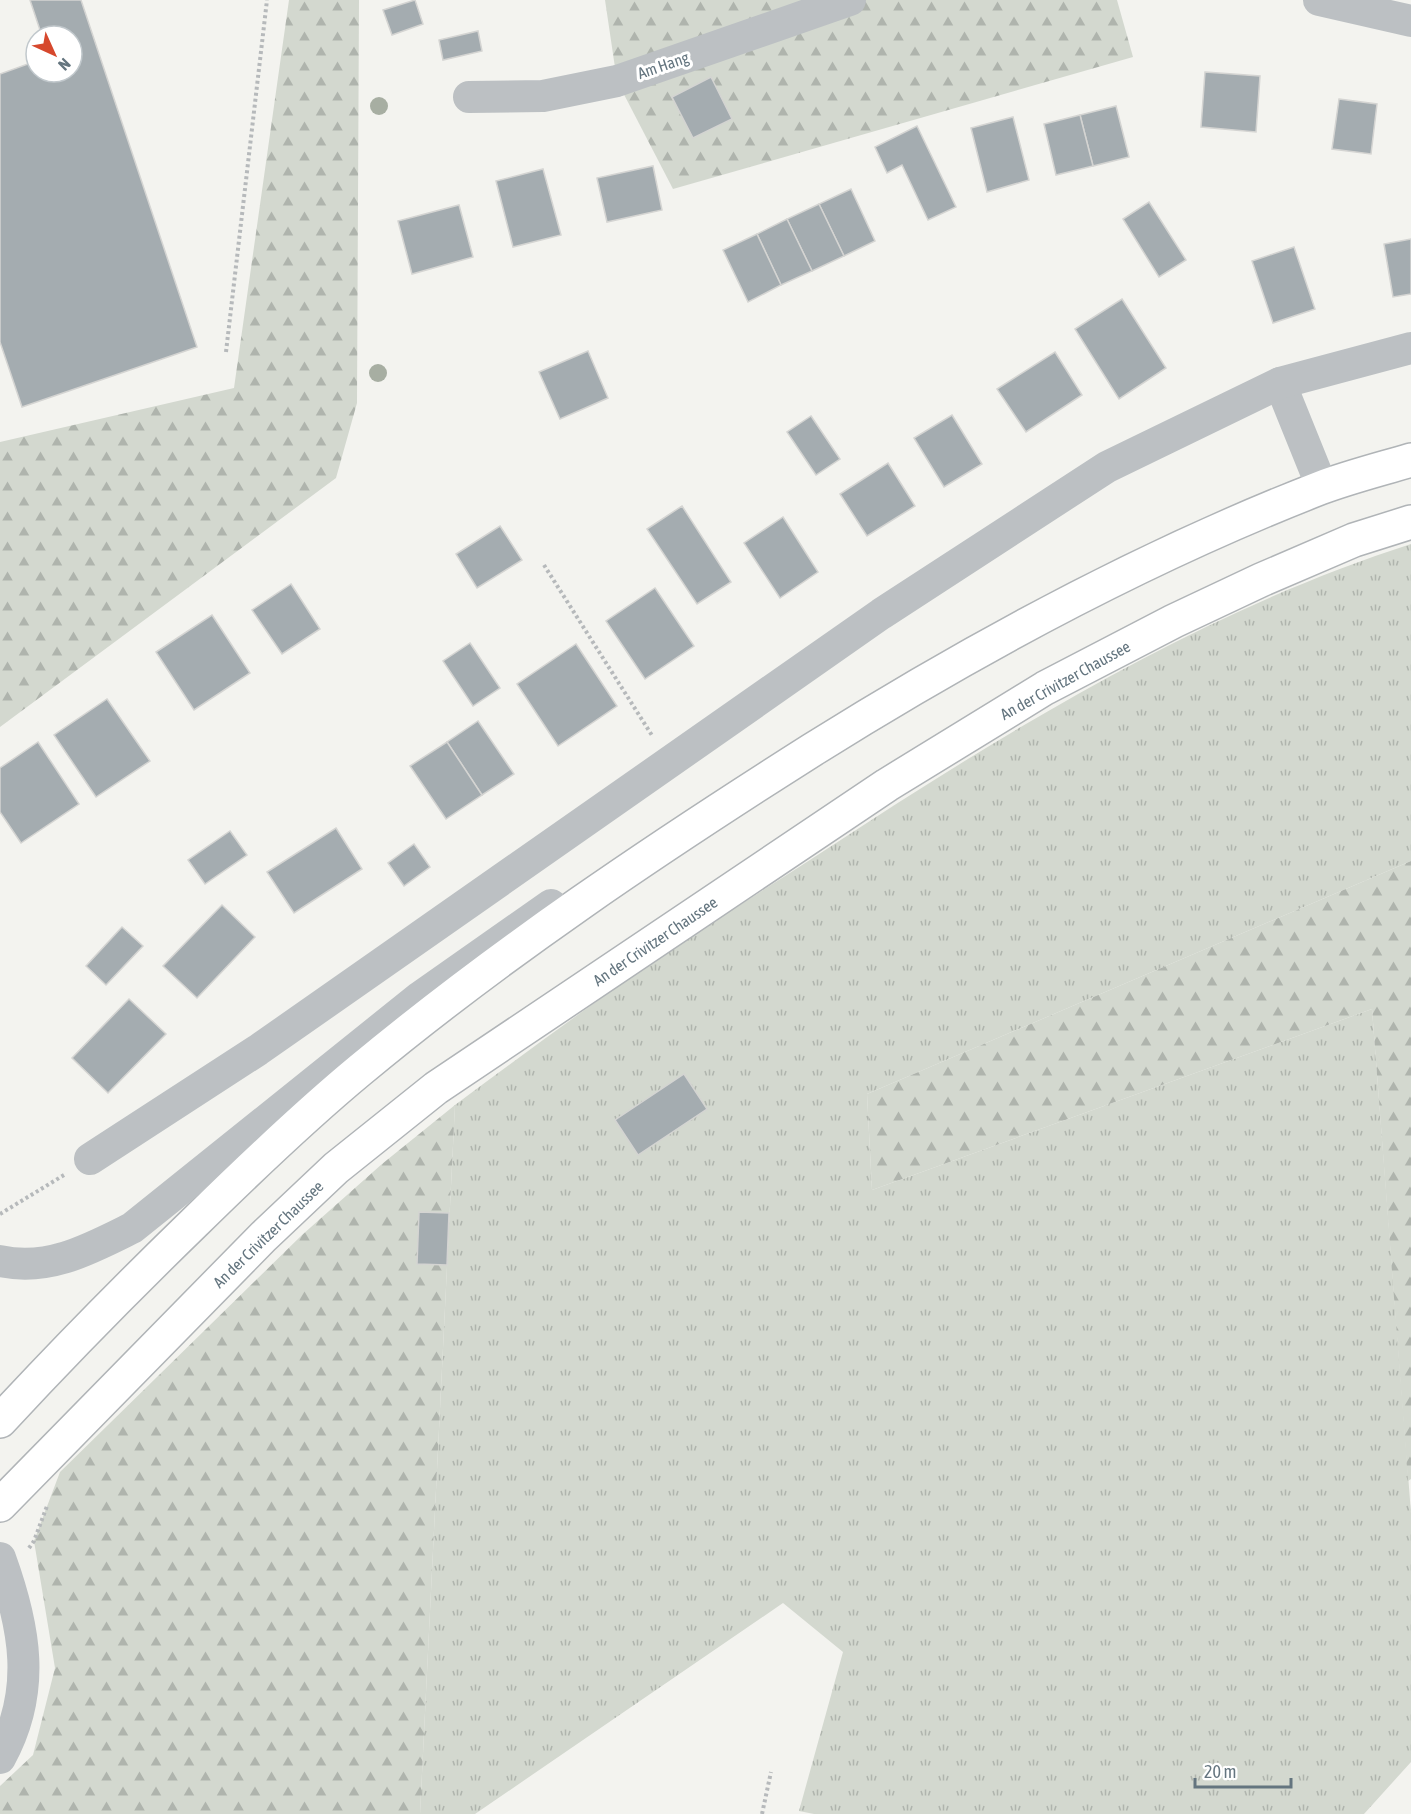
<svg xmlns="http://www.w3.org/2000/svg" width="1411" height="1814" font-family="'Asap Condensed',sans-serif">
<defs>
<pattern id="grass-tufts" width="24" height="20" patternUnits="userSpaceOnUse" patternTransform="scale(1.5)"><rect width="24" height="20" fill="#d3d8cf"/><path d="M3 7l-1-3M5 7V3M7 7l1-3M15 17l-1-3M17 17v-4M19 17l1-3" fill="none" stroke="#afb4ad"/></pattern>
<pattern id="forest-firs" width="22" height="20" patternUnits="userSpaceOnUse" patternTransform="scale(1.5)"><rect width="22" height="20" fill="#d3d8cf"/><path d="M5 1l3.5 6h-7zM16 11l3.5 6h-7z" fill="#afb4ad"/></pattern>
</defs>
<rect width="100%" height="100%" fill="#f3f3ef"/>
<path fill="url(#grass-tufts)" d="M1411,544V861L867,1094L872,1190L1372,1009L1411,1513V1762L1364,1814H814L799,1811L843,1652L783,1603L475,1814H420L455,1105C509,1065 563,1025 618,986C688,937 761,892 833,845C1015,726 1203,611 1411,544Z"/>
<g fill="url(#forest-firs)">
<path d="M289,0H359L357,403L336,478L0,727V442L234,388Z"/>
<path d="M605,0H1117L1133,57L673,189L617,81Z"/>
<path d="M1411,861V1479L1408,1481L1372,1009L872,1190L867,1094Z"/>
<path d="M455,1105L420,1814H0V1786L33,1755L55,1668L34,1541L60,1472L302,1235L382,1164Z"/>
</g>
<g fill="#a4acb0" stroke="#d4d4d2" stroke-width="1.5">
<path d="M30,0H81L197,347L22,407L0,342V74L36,61V72H72V36H42Z"/>
<path d="M415,0L423,24L392,35L383,10Z"/>
<path d="M478,31L482,51L443,60L439,40Z"/>
<path d="M1205,72L1260,76L1256,132L1201,127Z"/>
<path d="M711,77L732,119L693,138L672,97Z"/>
<path d="M1339,99L1377,104L1371,154L1332,149Z"/>
<path d="M1116,106L1129,157L1093,166L1080,115Z"/>
<path d="M1080,115L1093,166L1056,175L1044,124Z"/>
<path d="M1013,117L1029,180L987,192L971,128Z"/>
<path d="M917,126L956,207L928,220L902,165L887,173L875,147Z"/>
<path d="M653,166L662,210L607,222L597,178Z"/>
<path d="M543,169L561,235L513,247L496,181Z"/>
<path d="M851,189L875,241L844,256L819,204Z"/>
<path d="M1149,202L1186,260L1159,277L1123,219Z"/>
<path d="M819,204L844,256L812,271L787,219Z"/>
<path d="M459,205L473,257L412,274L398,221Z"/>
<path d="M787,219L812,271L781,285L757,234Z"/>
<path d="M757,234L781,285L748,302L723,250Z"/>
<path d="M1411,239V294L1393,297L1384,244Z"/>
<path d="M1294,247L1315,309L1273,323L1252,261Z"/>
<path d="M1122,299L1166,368L1119,399L1075,329Z"/>
<path d="M588,351L608,398L560,419L539,372Z"/>
<path d="M1055,352L1082,395L1026,432L997,389Z"/>
<path d="M952,415L982,464L944,487L914,438Z"/>
<path d="M811,416L840,459L816,475L787,432Z"/>
<path d="M888,463L915,506L867,536L840,494Z"/>
<path d="M682,506L731,582L697,604L647,529Z"/>
<path d="M783,517L818,572L780,598L744,543Z"/>
<path d="M500,526L522,560L477,588L456,554Z"/>
<path d="M291,584L320,629L282,654L252,610Z"/>
<path d="M655,588L694,646L645,679L606,621Z"/>
<path d="M212,615L250,673L194,710L156,652Z"/>
<path d="M470,643L500,688L473,706L443,661Z"/>
<path d="M576,644L617,706L558,746L517,684Z"/>
<path d="M107,699L150,761L96,797L54,735Z"/>
<path d="M478,721L514,774L482,795L447,742Z"/>
<path d="M38,742L79,804L21,843L0,812V768Z"/>
<path d="M447,742L482,795L446,819L410,766Z"/>
<path d="M336,828L362,869L294,913L267,872Z"/>
<path d="M230,831L247,855L205,884L188,860Z"/>
<path d="M414,844L430,867L404,886L388,863Z"/>
<path d="M222,905L255,937L197,998L163,966Z"/>
<path d="M122,927L143,946L106,985L86,966Z"/>
<path d="M129,999L166,1034L108,1093L72,1058Z"/>
<path d="M684,1074L707,1109L638,1155L615,1120Z"/>
<path d="M419,1212L449,1213L447,1265L417,1264Z"/>
</g>
<g fill="none" stroke-linecap="round" stroke-linejoin="round">
<defs>
<g id="major">
<path d="M0,1421C63,1353 128,1287 194,1223C248,1170 302,1118 360,1070C502,952 656,849 812,750C973,649 1143,557 1320,488C1349,477 1381,469 1411,460"/>
<path d="M0,1505L263,1237L336,1168L436,1088L887,785L1045,688L1174,621L1261,580L1354,540L1411,522"/>
</g>
</defs>
<use href="#major" stroke="#b0b4b7" stroke-width="36"/>
<g stroke="#b6b9bb" stroke-width="4" stroke-dasharray="3 3" stroke-linecap="butt">
<path d="M226,352L267,0"/>
<path d="M544,565L653,737"/>
<path d="M0,1214L64,1175"/>
<path d="M29,1548L34,1541L47,1506"/>
<path d="M762,1814L771,1772"/>
</g>
<g stroke="#bcc0c3" stroke-width="32">
<path d="M1319,0L1411,21"/>
<path d="M469,97L543,96L617,81L850,0"/>
<path d="M1280,383L1322,487"/>
<path d="M90,1159L258,1050L881,614L1107,467L1280,383L1411,348"/>
<path d="M0,1261C48,1272 90,1249 132,1228L420,997L551,905"/>
<path d="M0,1558C25,1627 37,1691 0,1758"/>
</g>
<use href="#major" stroke="#fff" stroke-width="33"/>
</g>
<g fill="#a7aea2">
<circle cx="379" cy="106" r="9"/>
<circle cx="378" cy="373" r="9"/>
</g>
<g text-anchor="middle" dominant-baseline="central" stroke-width="6" stroke-linejoin="round" paint-order="stroke">
<g font-size="16" fill="#64757f" stroke="#fff">
<text transform="translate(663 65) rotate(-19)">Am Hang</text>
<text transform="translate(1065 680) rotate(-29)">An der Crivitzer Chaussee</text>
<text transform="translate(655 941) rotate(-34)">An der Crivitzer Chaussee</text>
<text transform="translate(268 1234) rotate(-44)">An der Crivitzer Chaussee</text>
</g>
</g>
<g transform="translate(54 54) rotate(135)"><circle r="28" fill="#ffffff" stroke="#c1c8cc" stroke-width="1.5"/>
<path d="M0-4.5L10 22L0 15L-10 22Z" fill="#d6482d"/>
<text y="-9" font-size="16" font-weight="bold" text-anchor="middle" fill="#64757f">N</text>
</g>
<path d="M1195 1778v9h96v-9" fill="none" stroke="#64757f" stroke-width="3"/>
<text x="1204" y="1778" font-size="18" fill="#64757f" stroke="#ffffff" stroke-width="4.5" paint-order="stroke">20 m</text>
</svg>
